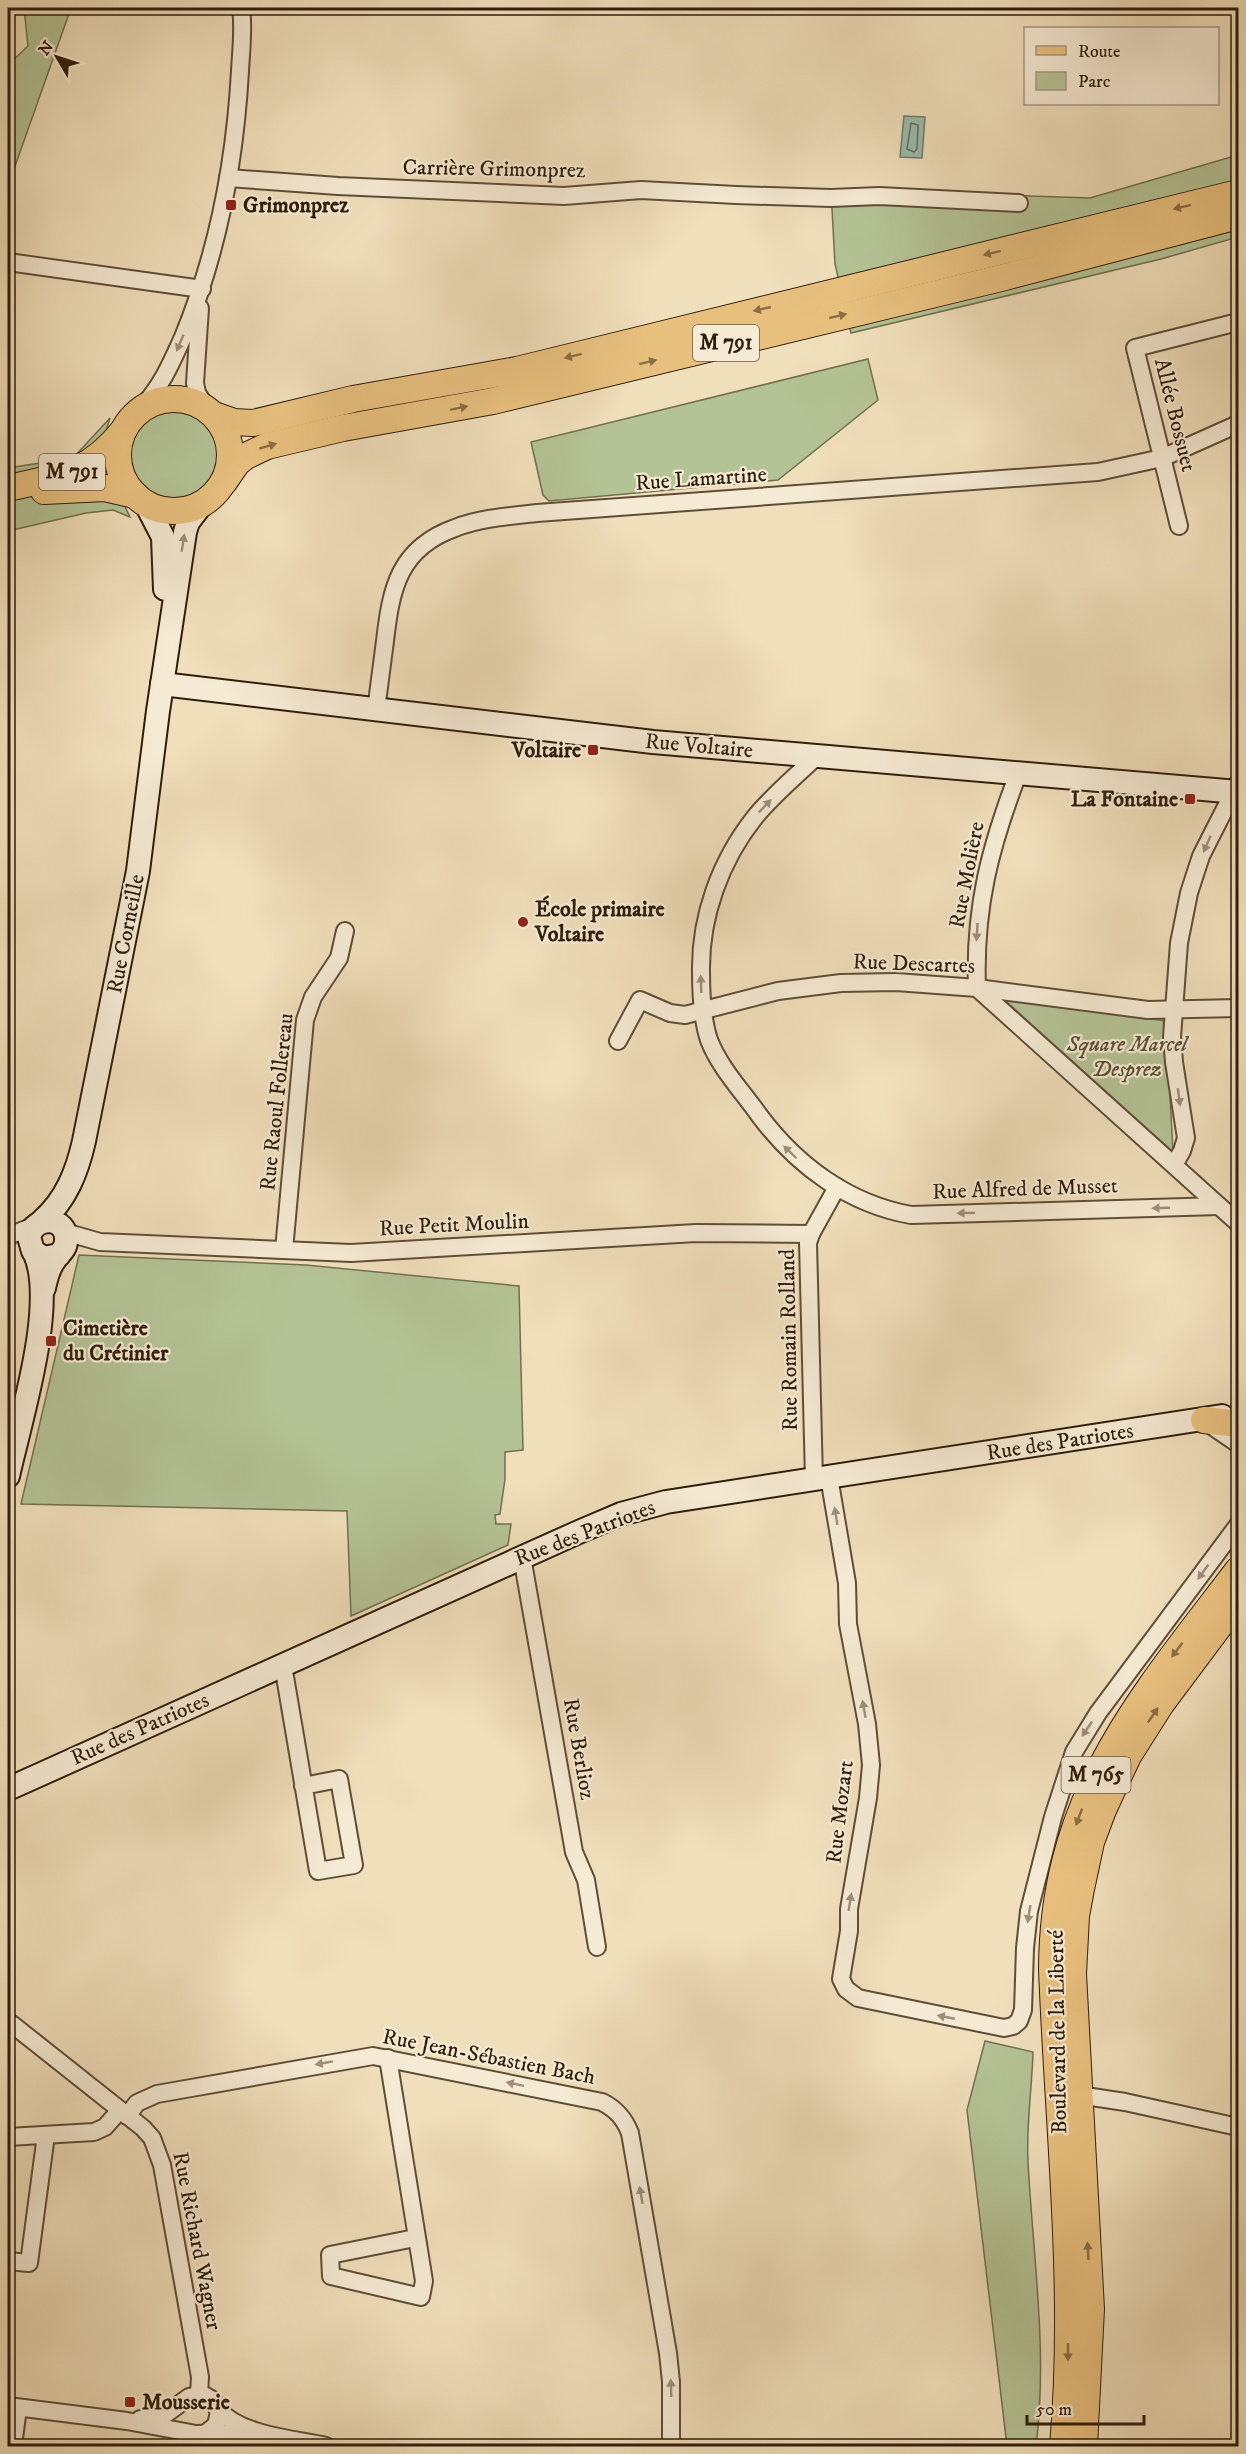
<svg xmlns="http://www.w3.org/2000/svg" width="1246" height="2454" font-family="'IM FELL DW Pica',serif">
<rect width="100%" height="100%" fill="#f0dfbb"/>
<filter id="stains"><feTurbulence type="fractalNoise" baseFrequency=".00333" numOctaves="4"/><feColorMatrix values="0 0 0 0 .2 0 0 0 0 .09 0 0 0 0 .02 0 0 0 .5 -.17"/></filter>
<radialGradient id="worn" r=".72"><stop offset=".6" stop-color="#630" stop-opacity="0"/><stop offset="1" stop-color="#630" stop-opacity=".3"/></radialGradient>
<g fill="#b4c395" stroke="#727050" stroke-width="1.5">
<path d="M24,8H71L8,186V65L28,46Z"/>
<path d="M1238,155V237L1161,259L851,333L835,264L831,191H884L1090,198Z"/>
<path d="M868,359L878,400L778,480L549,501L543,495L531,442Z"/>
<circle cx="174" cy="454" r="46"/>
<path d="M110,418L102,445L110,476L130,517L113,510L86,513L8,531V468L73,458Z"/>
<path d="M1001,997L1166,1021L1173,1152Z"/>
<path d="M79,1255L306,1265L519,1286L523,1450L505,1452V1479L500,1514L495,1515L496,1524H511L508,1545L351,1616L347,1511L21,1504Z"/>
<path d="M985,2041L1033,2052C1032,2088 1026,2126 1028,2162C1033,2257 1048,2352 1036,2446H1007L967,2110Z"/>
</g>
<path fill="#9bbdac" stroke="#707d6c" stroke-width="1.5" d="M904,116L925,117L922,158L900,157Z"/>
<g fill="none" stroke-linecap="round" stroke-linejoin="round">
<path stroke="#656d5c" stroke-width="1.5" d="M911,123L918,125L917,149L914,152L907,149Z"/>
<defs>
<g id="street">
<path d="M228,178L338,186L564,196L641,190L736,195L831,198L879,196L1019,203"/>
<path d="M8,262L202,289"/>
<path d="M200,308L195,383L197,393L208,410"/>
<path d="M139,410C160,389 171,364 183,337C218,252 235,162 240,71C241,50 244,29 241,8"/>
<path d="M1179,526L1135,348L1238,322"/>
<path d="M376,710C379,687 382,664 385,641C391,588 399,548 455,528C481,518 510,516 537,513L1098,472L1162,458L1238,424"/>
<path d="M817,756C796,776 773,795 755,817C720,861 700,917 701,972C701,995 702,1019 709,1040C720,1068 742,1091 759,1115C797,1166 849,1204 911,1215L1219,1206"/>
<path d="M1018,774C990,847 974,908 977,988L1238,1223"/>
<path d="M618,1041L640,1000L670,1013L685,1015L778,991L841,983L896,982L977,988L1148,1010L1238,1008"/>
<path d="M1174,1165L1182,1151L1186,1138L1174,1062L1172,1037L1179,943L1189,893L1201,856L1238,783"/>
<path d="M65,1232L100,1242L351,1253L696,1233L811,1234"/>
<path d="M8,1236L34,1226"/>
<path d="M284,1250L305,1020L313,997L339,958L345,931"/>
<path d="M1209,1424L1238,1444"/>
<path d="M829,1477L847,1583L848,1624L867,1724L871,1765L868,1798L849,1909V1931L841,1979L846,1989L858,1998L1004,2028L1013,2026L1019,2021L1023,2010L1025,1948L1029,1911L1053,1817L1074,1752L1098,1713L1238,1525"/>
<path d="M814,1479L808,1243L811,1234L837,1187"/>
<path d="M522,1557L574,1852L586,1880L597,1947"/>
<path d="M283,1665L318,1871L354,1865L339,1779L303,1786"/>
<path d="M8,2021L143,2128L152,2138L162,2165L200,2377L199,2394"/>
<path d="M388,2058L424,2281L421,2297L331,2276L330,2255L415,2238"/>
<path d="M1072,2094L1125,2102L1238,2127"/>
<path d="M127,2116L137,2103L157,2094L373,2056L602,2102C616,2109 624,2118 630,2133L668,2353L671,2382V2446"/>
<path d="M8,2137L94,2132L105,2127L120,2110"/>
<path d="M8,2261L29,2263L46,2135"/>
<path d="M8,2406L127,2421L196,2434L222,2433L270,2446"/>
<path d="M218,2409C239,2435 294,2439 326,2446"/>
<path d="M140,2419L166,2414L189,2397L202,2394L213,2400L219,2412L216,2425L206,2433"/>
<path d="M13,2446L18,2408"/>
</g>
<g id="secondary">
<path d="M146,504L163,537L165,589"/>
<path d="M162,684L653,742L1238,792"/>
<path d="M42,1221C66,1200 77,1172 84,1141L138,871L158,711L185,532L188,522L201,505"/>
<path d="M44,1288C46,1279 48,1269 54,1261C58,1254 66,1250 66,1241C68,1216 34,1215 29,1237L33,1251L44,1258L59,1255"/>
<path d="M8,1476C20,1421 57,1305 35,1254"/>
<path d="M8,1789L581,1531L621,1514L666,1502L1222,1416"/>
</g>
<g id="primary">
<circle cx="174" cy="455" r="56"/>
<path d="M214,415L234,422L253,423L353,399L517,370L1238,193"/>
<path d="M224,482L237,463L246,456L267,446L343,428L493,401L1001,278L1238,216"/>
<path d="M8,488C60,476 87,475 123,431"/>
<path d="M44,491L105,488L135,495"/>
<path d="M1204,1420L1238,1424"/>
<path d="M1063,2446C1077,2288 1058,2127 1052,1969C1053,1796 1140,1699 1238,1570"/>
<path d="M1084,2446L1091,2309L1073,1974L1076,1916L1081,1889L1091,1842L1103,1810L1128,1756L1161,1704L1238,1601"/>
</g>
</defs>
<use href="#street" stroke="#5f4e37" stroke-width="20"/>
<use href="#secondary" stroke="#2f1d0b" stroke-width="26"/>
<use href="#primary" stroke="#2f1d0b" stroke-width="28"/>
<use href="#street" stroke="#f5ead3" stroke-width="16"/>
<use href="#secondary" stroke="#f5ead3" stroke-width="22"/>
<use href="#primary" stroke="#e8c07e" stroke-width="26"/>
</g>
<defs><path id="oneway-solid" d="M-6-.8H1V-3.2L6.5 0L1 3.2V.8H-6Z" transform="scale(1.5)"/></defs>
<g fill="#8c6e44">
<use href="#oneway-solid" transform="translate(1182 207) rotate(167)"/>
<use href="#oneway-solid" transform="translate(992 253) rotate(166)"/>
<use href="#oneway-solid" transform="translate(762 309) rotate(167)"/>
<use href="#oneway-solid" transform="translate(838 316) rotate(-13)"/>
<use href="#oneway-solid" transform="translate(573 356) rotate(166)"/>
<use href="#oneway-solid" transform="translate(648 362) rotate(-14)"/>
<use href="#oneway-solid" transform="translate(459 408) rotate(-12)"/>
<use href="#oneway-solid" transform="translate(268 446) rotate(-16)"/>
<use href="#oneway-solid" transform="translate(1177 1650) rotate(127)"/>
<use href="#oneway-solid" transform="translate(1153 1715) rotate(-56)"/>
<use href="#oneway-solid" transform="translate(1079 1817) rotate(110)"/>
<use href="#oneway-solid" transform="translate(1088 2251) rotate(-93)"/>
<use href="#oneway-solid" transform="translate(1068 2352) rotate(90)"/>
</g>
<g fill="#9c8e79">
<use href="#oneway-solid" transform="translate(180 343) rotate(113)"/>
<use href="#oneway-solid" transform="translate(183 543) rotate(-81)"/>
<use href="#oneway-solid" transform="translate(765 806) rotate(-46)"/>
<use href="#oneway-solid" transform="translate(1207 844) rotate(114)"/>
<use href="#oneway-solid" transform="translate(977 932) rotate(94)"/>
<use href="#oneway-solid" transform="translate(701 984) rotate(-92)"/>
<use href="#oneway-solid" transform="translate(1179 1097) rotate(82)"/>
<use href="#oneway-solid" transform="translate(790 1152) rotate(-136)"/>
<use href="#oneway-solid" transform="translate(1161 1208) rotate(178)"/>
<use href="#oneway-solid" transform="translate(966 1213) rotate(179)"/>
<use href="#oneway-solid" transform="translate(836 1516) rotate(-99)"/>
<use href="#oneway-solid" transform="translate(1203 1572) rotate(126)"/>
<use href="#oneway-solid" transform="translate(864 1709) rotate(-100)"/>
<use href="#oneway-solid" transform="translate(1087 1729) rotate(124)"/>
<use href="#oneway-solid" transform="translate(850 1902) rotate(-81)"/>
<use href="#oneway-solid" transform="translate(1029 1914) rotate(99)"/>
<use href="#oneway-solid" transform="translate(946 2017) rotate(-169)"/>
<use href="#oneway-solid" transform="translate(324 2063) rotate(170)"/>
<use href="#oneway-solid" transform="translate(515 2084) rotate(-168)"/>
<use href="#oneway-solid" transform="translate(641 2195) rotate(-100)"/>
<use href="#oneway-solid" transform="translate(671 2388) rotate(-92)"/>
</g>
<g fill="#8f2418" stroke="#f5ead3" stroke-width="2">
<rect x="225" y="199" width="12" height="12" rx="3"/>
<rect x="587" y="744" width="12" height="12" rx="3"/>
<rect x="1184" y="793" width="12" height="12" rx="3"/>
<circle cx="523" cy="922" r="6"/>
<rect x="45" y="1335" width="12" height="12" rx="3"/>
<rect x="124" y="2396" width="12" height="12" rx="3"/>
</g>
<g text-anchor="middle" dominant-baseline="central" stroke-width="4.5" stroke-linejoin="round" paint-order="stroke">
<g fill="#f5ead3" stroke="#6a5a47" stroke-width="1.5">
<rect x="693" y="325" width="66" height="36" rx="4.5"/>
<rect x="39" y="454" width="66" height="36" rx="4.5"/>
<rect x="1061.5" y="1757" width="69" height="36" rx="4.5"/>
</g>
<g font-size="21" font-weight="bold" fill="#2f1d0b">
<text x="726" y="343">M 791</text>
<text x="72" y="472">M 791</text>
<text x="1096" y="1775">M 765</text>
</g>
<g font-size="22" fill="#2f1d0b" stroke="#f5ead3">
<text transform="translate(494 169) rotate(1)">Carrière Grimonprez</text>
<text transform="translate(1175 415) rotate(76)">Allée Bossuet</text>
<text transform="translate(701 479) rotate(-4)">Rue Lamartine</text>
<text transform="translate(699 746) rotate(5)">Rue Voltaire</text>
<text transform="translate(967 875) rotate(-79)">Rue Molière</text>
<text transform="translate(126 934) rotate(-79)">Rue Corneille</text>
<text transform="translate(914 964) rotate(2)">Rue Descartes</text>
<text transform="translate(277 1102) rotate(-84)">Rue Raoul Follereau</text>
<text transform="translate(1025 1189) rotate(-2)">Rue Alfred de Musset</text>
<text transform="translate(454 1225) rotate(-3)">Rue Petit Moulin</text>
<text transform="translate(789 1340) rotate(-91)">Rue Romain Rolland</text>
<text transform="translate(1060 1442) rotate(-9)">Rue des Patriotes</text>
<text transform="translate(585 1533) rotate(-21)">Rue des Patriotes</text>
<text transform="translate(140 1729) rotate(-24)">Rue des Patriotes</text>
<text transform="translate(579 1749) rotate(80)">Rue Berlioz</text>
<text transform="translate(840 1812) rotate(-83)">Rue Mozart</text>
<text transform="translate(1058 2032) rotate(-91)">Boulevard de la Liberté</text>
<text transform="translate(489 2057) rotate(11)">Rue Jean-Sébastien Bach</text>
<text transform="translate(197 2241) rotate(79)">Rue Richard Wagner</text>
</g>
<g font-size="22" font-weight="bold" fill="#2f1d0b" stroke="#f5ead3" text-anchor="start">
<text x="243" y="205">Grimonprez</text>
<text x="581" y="750" text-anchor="end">Voltaire</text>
<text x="1178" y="799" text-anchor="end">La Fontaine</text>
<text x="535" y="909">École primaire<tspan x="535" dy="25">Voltaire</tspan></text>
<text x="63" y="1328">Cimetière<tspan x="63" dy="25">du Crétinier</tspan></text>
<text x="142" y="2402">Mousserie</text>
</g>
<g font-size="22" font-style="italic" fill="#574f34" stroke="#f5ead3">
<text x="1127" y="1044">Square Marcel<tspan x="1127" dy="25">Desprez</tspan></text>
</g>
</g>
<rect width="1246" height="2454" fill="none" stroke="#f0dfbb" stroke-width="30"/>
<rect x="9" y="9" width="1228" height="2436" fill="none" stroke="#2f1d0b" stroke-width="3"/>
<rect x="15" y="15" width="1216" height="2424" fill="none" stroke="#2f1d0b" stroke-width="1.5"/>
<rect x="1024" y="27" width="195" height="78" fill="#f5ead3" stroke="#a69883" stroke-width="1.5"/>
<rect x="1036" y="46" width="30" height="9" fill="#e8c07e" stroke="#a69883" stroke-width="1.5"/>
<text x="1078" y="57" font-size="18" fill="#2f1d0b">Route</text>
<rect x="1036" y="72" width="30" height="18" fill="#b4c395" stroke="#a69883" stroke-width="1.5"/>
<text x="1078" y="87" font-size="18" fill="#2f1d0b">Parc</text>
<g transform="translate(57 57) rotate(309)" stroke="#f5ead3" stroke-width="4.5" paint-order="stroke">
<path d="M0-4.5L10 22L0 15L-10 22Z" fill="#2f1d0b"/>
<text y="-9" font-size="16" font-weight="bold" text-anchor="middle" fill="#2f1d0b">N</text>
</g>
<path d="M1027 2415v9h117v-9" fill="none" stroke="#2f1d0b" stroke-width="3"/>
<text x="1036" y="2415" font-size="18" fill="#2f1d0b" stroke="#f5ead3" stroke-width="4.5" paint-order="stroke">50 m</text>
<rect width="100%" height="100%" filter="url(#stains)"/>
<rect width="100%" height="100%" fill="url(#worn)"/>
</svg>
